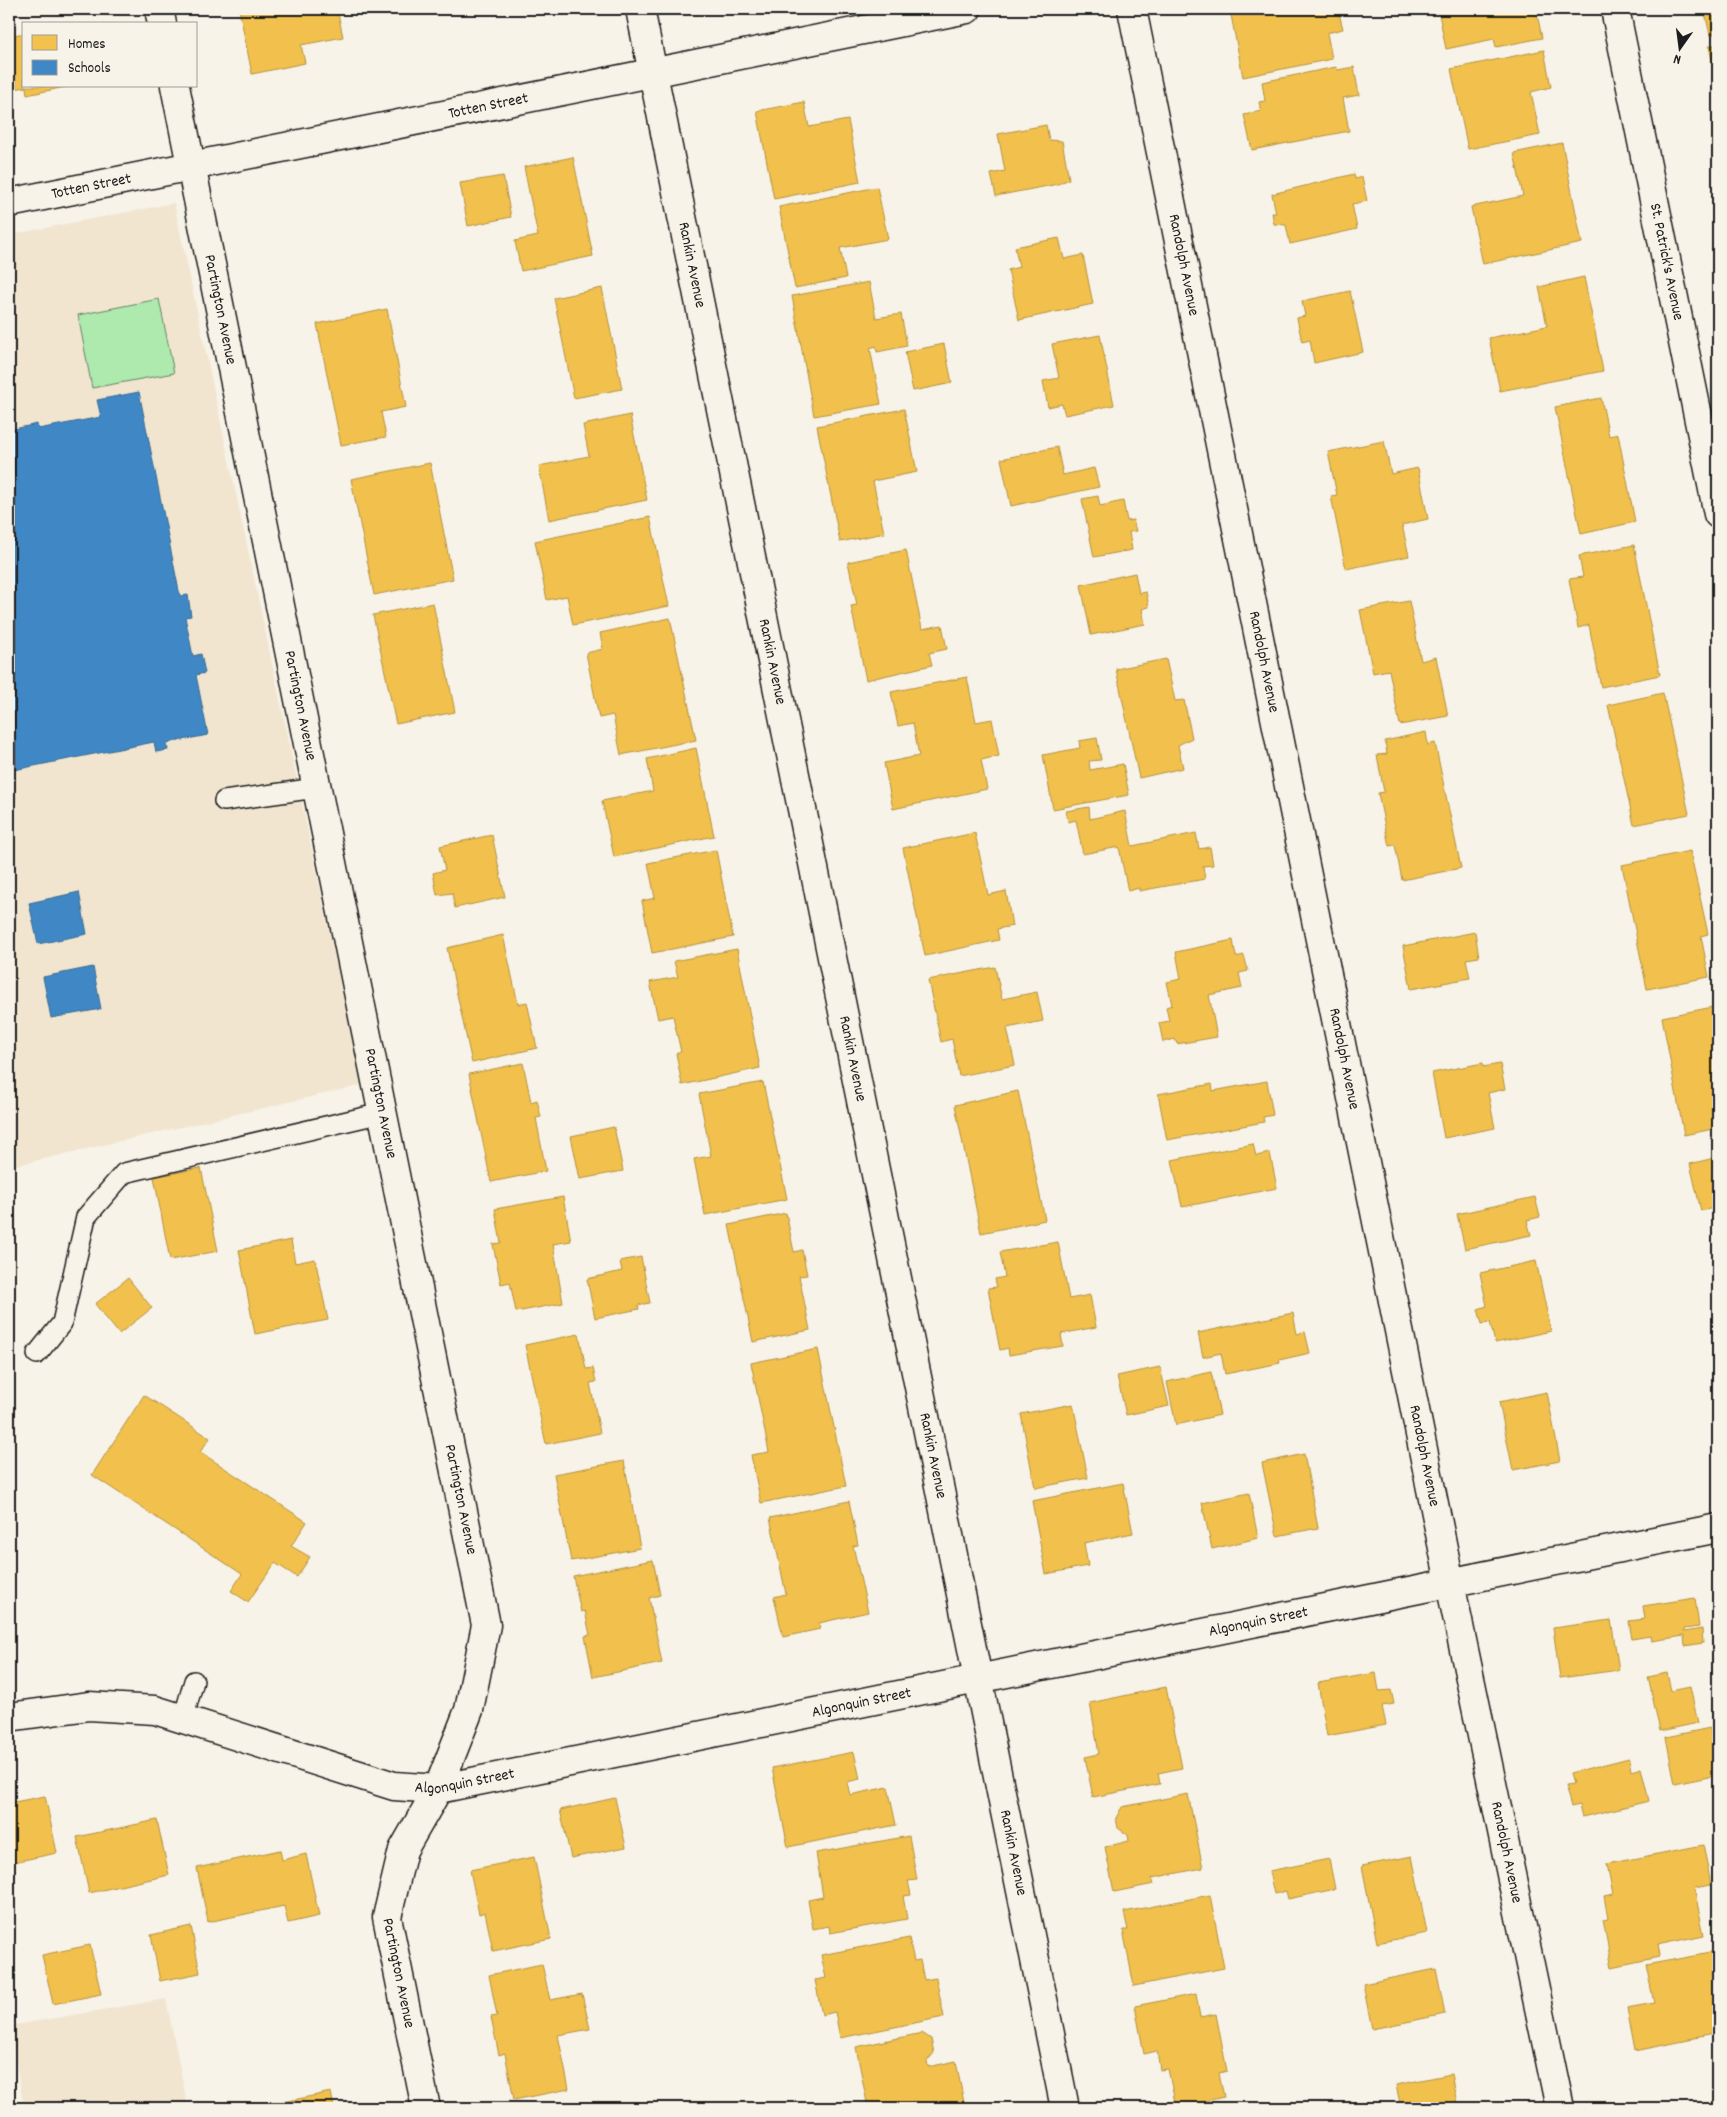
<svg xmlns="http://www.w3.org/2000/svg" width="1727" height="2117" font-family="Dekko,sans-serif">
<rect width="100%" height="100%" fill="#f7f3e8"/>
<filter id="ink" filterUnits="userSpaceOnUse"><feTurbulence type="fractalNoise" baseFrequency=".02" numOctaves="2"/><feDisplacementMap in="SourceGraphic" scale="10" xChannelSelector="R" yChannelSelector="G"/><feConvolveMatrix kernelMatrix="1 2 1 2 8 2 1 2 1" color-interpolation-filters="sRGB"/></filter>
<g filter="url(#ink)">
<g fill="#f1e5cf">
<path d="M174,203L362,1085L9,1167V235Z"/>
<path d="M166,1999L188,2108H24L9,2026Z"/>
</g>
<path fill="#aee9ae" stroke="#658265" d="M159,299L174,373L92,388L78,315Z"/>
<g fill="#f2c14e" stroke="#b2903f">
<path d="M239,9H337L343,37L301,45L305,63L252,74Z"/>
<path d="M1263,9H1338L1343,29L1327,33L1332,59L1243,77L1231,15Z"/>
<path d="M1438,9H1536L1542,38L1496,47L1494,39L1446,49Z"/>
<path d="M1704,9H1718V33L1710,35Z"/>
<path d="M24,33V86H70L27,95L26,87L9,90V36Z"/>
<path d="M1718,44V89L1709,46Z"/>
<path d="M1544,50L1551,87L1531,92L1540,135L1468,149L1451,69Z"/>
<path d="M1336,67L1337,70L1354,67L1359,95L1343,98L1349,131L1252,150L1244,115L1261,111L1259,102L1265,101L1262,82Z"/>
<path d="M804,102L809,127L848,120L860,182L774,199L757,111Z"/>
<path d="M1046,125L1049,140L1062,141L1069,179L1058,184L996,196L991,174L1005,171L998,134Z"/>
<path d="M1562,143L1582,243L1483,264L1471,207L1523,196L1514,153Z"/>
<path d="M573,157L593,256L521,271L515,241L538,236L524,167Z"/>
<path d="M1354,174L1355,179L1362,177L1367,201L1352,204L1357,229L1290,244L1286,225L1274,224L1272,213H1276L1272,194Z"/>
<path d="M503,176L511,217L468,226L460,183Z"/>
<path d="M877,187L888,239L840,248L846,278L795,288L779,207Z"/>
<path d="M1059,238L1064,259L1083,255L1093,304L1019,320L1008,270L1019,267L1015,247Z"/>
<path d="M1584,277L1603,371L1500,391L1489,338L1547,326L1539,287Z"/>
<path d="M869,282L876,318L901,314L907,346L877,352L876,346L870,348L881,404L814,416L792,296Z"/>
<path d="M602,288L622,389L574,398L554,298Z"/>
<path d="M1350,291L1363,352L1314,363L1310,340L1302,342L1297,318L1305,316L1302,301Z"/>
<path d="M387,309L406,407L381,412L386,437L341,445L317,324Z"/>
<path d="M1100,335L1114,405L1065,415L1062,404L1048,407L1043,381L1059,378L1052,344Z"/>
<path d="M944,344L952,383L913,391L905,352Z"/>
<path d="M1601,398L1609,436L1618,434L1635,522L1581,534L1555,407Z"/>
<path d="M904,409L917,472L873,481L884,533L840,542L817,426Z"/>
<path d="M630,415L647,500L549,520L539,466L589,456L583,425Z"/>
<path d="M1384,441L1391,474L1418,468L1428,519L1402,525L1409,556L1346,569L1331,496L1337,495L1328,452Z"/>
<path d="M1057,447L1063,475L1094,468L1099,487L1011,506L1001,459Z"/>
<path d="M430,463L453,579L374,595L351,479Z"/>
<path d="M1098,496L1100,506L1123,501L1127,521L1133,520L1136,531L1129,532L1132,550L1094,557L1082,499Z"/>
<path d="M650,517L669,606L573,625L567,596L547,600L535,541Z"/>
<path d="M1634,545L1660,675L1601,687L1589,625L1578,628L1569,579L1583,577L1579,556Z"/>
<path d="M906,550L922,629L942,625L947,649L929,653L932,665L866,680L851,606L857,605L848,562Z"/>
<path d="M1135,573L1139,593L1146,592L1149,607L1142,609L1145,624L1091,635L1081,585Z"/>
<path d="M1409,601L1421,661L1436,657L1448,716L1400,725L1389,670L1373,673L1360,610Z"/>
<path d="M433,603L455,712L396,724L373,615Z"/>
<path d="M670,618L696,740L621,755L613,715L599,718L586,653L603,649L600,633Z"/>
<path d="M1166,659L1175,701L1184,700L1192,738L1178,745L1183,768L1139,778L1116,669Z"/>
<path d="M967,677L976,722L992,719L999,756L981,760L987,789L893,809L884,763L919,756L913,723L898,726L891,692Z"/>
<path d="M1663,693L1689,814L1634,825L1608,705Z"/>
<path d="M1426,732L1428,745L1435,743L1461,868L1402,880L1395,845L1389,846L1378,793L1384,792L1377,755L1387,754L1385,741Z"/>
<path d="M1097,738L1101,760L1089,761L1090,770L1123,764L1129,795L1053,809L1043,755L1080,748L1079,741Z"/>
<path d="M696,748L714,836L614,857L602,801L653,791L647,759Z"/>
<path d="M1089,807L1090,819L1125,811L1132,846L1196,833L1199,849L1210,847L1213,865L1203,866L1205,879L1139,891V888L1128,891L1119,847L1083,854L1076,820L1068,822L1066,811Z"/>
<path d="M975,833L988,895L1006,891L1012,926L997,929L999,940L925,956L903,848Z"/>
<path d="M492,835L505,897L455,908L452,893L437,895L433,873L445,870L440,846Z"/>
<path d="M716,850L733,937L652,953L642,901L655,898L648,863Z"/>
<path d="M1690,851L1708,934L1701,936L1709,977L1647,989L1622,865Z"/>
<path d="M1475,932L1479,957L1466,959L1470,978L1411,989L1403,946Z"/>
<path d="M503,935L518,1004L527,1002L537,1048L472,1063L447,948Z"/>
<path d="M1233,940L1236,957L1244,955L1248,971L1239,973L1242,988L1209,995L1217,1037L1177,1044L1175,1039L1163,1042L1159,1023L1169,1021L1166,1007L1172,1005L1167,982L1181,979L1176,952Z"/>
<path d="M737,949L760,1068L682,1085L676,1053L681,1052L673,1016L658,1019L650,982L678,977L674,961Z"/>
<path d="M995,967L1002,999L1037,992L1043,1021L1007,1028L1015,1065L959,1076L952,1039L941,1042L928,980Z"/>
<path d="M1718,1006V1128L1684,1135L1662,1017Z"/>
<path d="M523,1063L531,1102L537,1100L541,1117L536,1118L546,1171L491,1182L469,1074Z"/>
<path d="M1483,1063V1067L1500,1064L1505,1089L1488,1093L1495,1128L1444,1138L1432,1073Z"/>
<path d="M1267,1081L1273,1115L1263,1117L1264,1122L1167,1140L1158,1094L1212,1084L1213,1091Z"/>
<path d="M763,1082L787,1199L705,1215L694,1159L711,1156L699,1094Z"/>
<path d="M1018,1091L1045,1220L981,1233L955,1105Z"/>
<path d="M614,1127L623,1171L580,1179L571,1136Z"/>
<path d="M1253,1144L1256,1156L1270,1153L1277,1188L1182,1207L1172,1160Z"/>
<path d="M1718,1157V1207L1701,1211L1690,1164Z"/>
<path d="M201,1168L218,1251L170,1260L154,1177Z"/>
<path d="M563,1197L571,1241L553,1244L563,1303L516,1312L510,1282L501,1284L493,1244L501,1243L495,1209Z"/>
<path d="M1535,1197L1540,1217L1527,1220L1531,1235L1465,1249L1457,1214Z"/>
<path d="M786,1213L794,1252L802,1250L807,1275L799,1276L810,1330L753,1342L729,1225Z"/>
<path d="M291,1240L295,1263L315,1259L328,1320L255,1334L239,1250Z"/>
<path d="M1058,1242L1069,1299L1090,1295L1096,1327L1061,1334L1063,1346L1009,1355L1008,1348L1000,1350L988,1288L997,1287L995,1279L1005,1277L1000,1252Z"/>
<path d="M641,1257L650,1303L638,1305L639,1309L595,1318L587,1279L622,1271L620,1261Z"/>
<path d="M1536,1261L1551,1331L1495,1343L1490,1322L1482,1324L1478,1309L1487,1306L1480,1273Z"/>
<path d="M128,1278L152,1308L119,1334L95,1304Z"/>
<path d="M1293,1313L1297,1334L1305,1332L1310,1353L1279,1360L1280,1363L1225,1374L1221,1353L1203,1357L1198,1333Z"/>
<path d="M579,1334L586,1369L593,1368L596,1382L590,1383L600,1433L546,1444L525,1345Z"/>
<path d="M818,1349L846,1486L761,1503L751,1455L769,1452L751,1363Z"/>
<path d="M1160,1367L1169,1406L1126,1415L1117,1376Z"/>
<path d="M1211,1372L1220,1415L1176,1425L1167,1382Z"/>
<path d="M1718,1387V1418L1712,1389Z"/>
<path d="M1547,1392L1560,1461L1513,1470L1499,1402Z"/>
<path d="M144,1395L210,1438L200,1452L307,1522L291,1546L310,1557L297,1577L275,1563L248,1602L231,1591L242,1574L92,1475Z"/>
<path d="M1073,1404L1088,1478L1035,1488L1021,1414Z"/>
<path d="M1304,1454L1318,1528L1277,1536L1262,1463Z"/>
<path d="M624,1461L640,1548L571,1561L554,1474Z"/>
<path d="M1123,1483L1133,1533L1084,1543L1088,1566L1046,1574L1032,1501Z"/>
<path d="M1249,1493L1258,1538L1212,1549L1202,1503Z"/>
<path d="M849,1501L858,1545L853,1546L868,1612L819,1623L820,1629L783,1637L774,1597L786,1594L770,1518Z"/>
<path d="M653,1560L660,1595L649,1598L662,1663L593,1677L585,1636L590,1635L585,1611L581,1612L573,1576Z"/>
<path d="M1695,1598L1699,1627L1684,1629V1632L1702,1629L1703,1643L1685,1646L1684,1636L1651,1641L1650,1636L1632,1639L1629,1621L1645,1619L1643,1606Z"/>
<path d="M1611,1620L1619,1670L1560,1678L1553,1628Z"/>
<path d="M1376,1673L1379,1691L1391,1690L1394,1704L1382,1706L1386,1725L1327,1736L1318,1683Z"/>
<path d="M1667,1673L1671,1691L1690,1687L1698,1723L1660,1731L1648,1677Z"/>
<path d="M1166,1687L1182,1768L1158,1773L1160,1784L1093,1797L1085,1757L1099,1754L1090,1703Z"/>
<path d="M1710,1728L1718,1775L1675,1784L1666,1737Z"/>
<path d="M854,1752L860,1779L847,1782L850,1795L888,1787L896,1825L788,1847L772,1768Z"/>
<path d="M1629,1758L1631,1771L1641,1768L1649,1801L1582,1817L1579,1805L1571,1807L1565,1785L1573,1784L1570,1773Z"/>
<path d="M1188,1794L1203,1868L1152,1878L1154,1884L1114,1892L1105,1847L1129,1841L1128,1835L1118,1828L1116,1818L1122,1807Z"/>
<path d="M45,1796L57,1853L9,1863V1803Z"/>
<path d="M615,1798L626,1847L571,1858L560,1810Z"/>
<path d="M157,1820L169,1875L89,1893L77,1837Z"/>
<path d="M909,1836L917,1880L908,1881L911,1895L903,1896L907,1919L830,1933L829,1926L813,1929L808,1900L823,1897L816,1853Z"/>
<path d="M1703,1845L1711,1885L1694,1888L1704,1935L1657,1945L1659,1957L1612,1967L1603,1920L1608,1919L1604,1896L1613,1894L1607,1864Z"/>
<path d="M280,1850L282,1860L306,1854L319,1916L288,1923L284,1906L208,1922L197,1868Z"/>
<path d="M1412,1856L1427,1933L1377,1943L1362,1866Z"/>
<path d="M534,1857L551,1939L493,1951L485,1912L479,1914L470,1870Z"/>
<path d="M1329,1859L1335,1889L1288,1899L1286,1891L1274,1894L1269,1871Z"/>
<path d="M1210,1895L1224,1968L1134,1986L1123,1930H1128L1124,1912Z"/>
<path d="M191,1926L200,1973L160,1981L151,1935Z"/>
<path d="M909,1938L914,1961L920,1960L924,1980L936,1978L944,2017L840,2038L835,2012L822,2015L815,1980L826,1978L821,1955Z"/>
<path d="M90,1945L101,1994L53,2004L42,1955Z"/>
<path d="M1715,1952L1718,1970V2034L1635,2051L1627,2008L1654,2003L1646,1965Z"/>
<path d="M542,1964L550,2000L582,1994L590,2029L558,2035L569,2089L514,2100L505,2053L499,2055L491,2017L497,2016L489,1975Z"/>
<path d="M1436,1969L1445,2014L1372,2029L1363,1984Z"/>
<path d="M1196,1994L1200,2017L1216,2014L1227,2071L1219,2073L1224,2097L1176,2107L1168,2069L1160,2070L1157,2051L1144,2054L1135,2006Z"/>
<path d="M922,2033L931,2039L934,2053L927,2061L928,2067L956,2061L965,2108H868L856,2047Z"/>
<path d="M1451,2074L1458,2108H1401L1396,2085Z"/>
<path d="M331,2092L334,2108H260V2107Z"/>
</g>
<g fill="#3f88c5" stroke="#346892">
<path d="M139,392L180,596L188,595L191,616L185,617L193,656L201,654L205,673L196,675L208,735L167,743L168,750L156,752L154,742L9,771V430L37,424L38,429L101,417L97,400Z"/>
<path d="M79,892L87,934L38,944L29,903Z"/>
<path d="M93,967L101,1009L51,1018L43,977Z"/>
</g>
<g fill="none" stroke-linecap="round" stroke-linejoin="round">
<defs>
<g id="lane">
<path d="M224,801L316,788"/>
<path d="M37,1354L62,1323L86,1217L124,1173L382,1113"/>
<path d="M183,1719L194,1681"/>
</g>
<g id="street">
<path d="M159,9L162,24"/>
<path id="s1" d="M640,9L1065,2108"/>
<path id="s2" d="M1132,9L1450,1583L1560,2108"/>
<path id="s3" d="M1615,9L1718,514"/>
<path id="s4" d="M175,86L486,1625L469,1710L438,1789L403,1850L387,1917L426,2108"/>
<path id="s5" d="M9,203L967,9"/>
<path id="s6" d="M9,1717L89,1706L155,1710L394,1786L438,1789L1718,1528"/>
</g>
</defs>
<use href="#lane" stroke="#1c1c1c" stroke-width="22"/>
<use href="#street" stroke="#1c1c1c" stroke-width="31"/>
<use href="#lane" stroke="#f7f3e8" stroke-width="19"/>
<use href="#street" stroke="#f7f3e8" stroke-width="28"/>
</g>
</g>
<g text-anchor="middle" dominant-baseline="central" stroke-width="5" stroke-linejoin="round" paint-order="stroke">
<g font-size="16" fill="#1c1c1c" stroke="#f7f3e8">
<text stroke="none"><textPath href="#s5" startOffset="489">Totten Street</textPath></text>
<text stroke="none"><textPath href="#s5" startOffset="84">Totten Street</textPath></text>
<text stroke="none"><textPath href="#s3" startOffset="258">St. Patrick's Avenue</textPath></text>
<text stroke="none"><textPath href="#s1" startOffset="261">Rankin Avenue</textPath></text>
<text stroke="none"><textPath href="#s2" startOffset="261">Randolph Avenue</textPath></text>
<text stroke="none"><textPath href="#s4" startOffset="228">Partington Avenue</textPath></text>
<text stroke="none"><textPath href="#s1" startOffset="666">Rankin Avenue</textPath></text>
<text stroke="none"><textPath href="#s2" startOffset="666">Randolph Avenue</textPath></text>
<text stroke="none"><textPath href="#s4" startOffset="632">Partington Avenue</textPath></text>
<text stroke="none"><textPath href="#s1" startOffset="1071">Rankin Avenue</textPath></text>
<text stroke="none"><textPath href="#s2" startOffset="1071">Randolph Avenue</textPath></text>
<text stroke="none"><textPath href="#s4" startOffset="1038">Partington Avenue</textPath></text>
<text stroke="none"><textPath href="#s1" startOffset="1476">Rankin Avenue</textPath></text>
<text stroke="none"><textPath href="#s2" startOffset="1476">Randolph Avenue</textPath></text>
<text stroke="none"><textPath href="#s4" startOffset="1442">Partington Avenue</textPath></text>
<text stroke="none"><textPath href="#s6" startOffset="1279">Algonquin Street</textPath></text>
<text stroke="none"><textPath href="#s6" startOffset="874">Algonquin Street</textPath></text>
<text stroke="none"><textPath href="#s6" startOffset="469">Algonquin Street</textPath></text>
<text stroke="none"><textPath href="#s1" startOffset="1881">Rankin Avenue</textPath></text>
<text stroke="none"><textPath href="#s2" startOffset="1881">Randolph Avenue</textPath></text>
<text stroke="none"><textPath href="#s4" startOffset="1938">Partington Avenue</textPath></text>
</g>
</g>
<rect width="1727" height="2117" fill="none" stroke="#f7f3e8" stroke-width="30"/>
<rect x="15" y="15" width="1697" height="2087" fill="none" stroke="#1c1c1c" stroke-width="2" filter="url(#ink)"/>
<rect x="22" y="22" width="175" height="65" fill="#f7f3e8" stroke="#9f9d96"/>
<rect x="32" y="35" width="25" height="15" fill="#f2c14e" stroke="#9f9d96"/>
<text x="68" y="48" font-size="15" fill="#1c1c1c">Homes</text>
<rect x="32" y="60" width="25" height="15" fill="#3f88c5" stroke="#9f9d96"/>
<text x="68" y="72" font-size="15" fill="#1c1c1c">Schools</text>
<g transform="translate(1680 48) rotate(194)" stroke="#f7f3e8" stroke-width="4" paint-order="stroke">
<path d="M0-4L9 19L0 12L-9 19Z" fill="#1c1c1c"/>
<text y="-8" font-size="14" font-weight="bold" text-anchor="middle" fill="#1c1c1c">N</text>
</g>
</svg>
